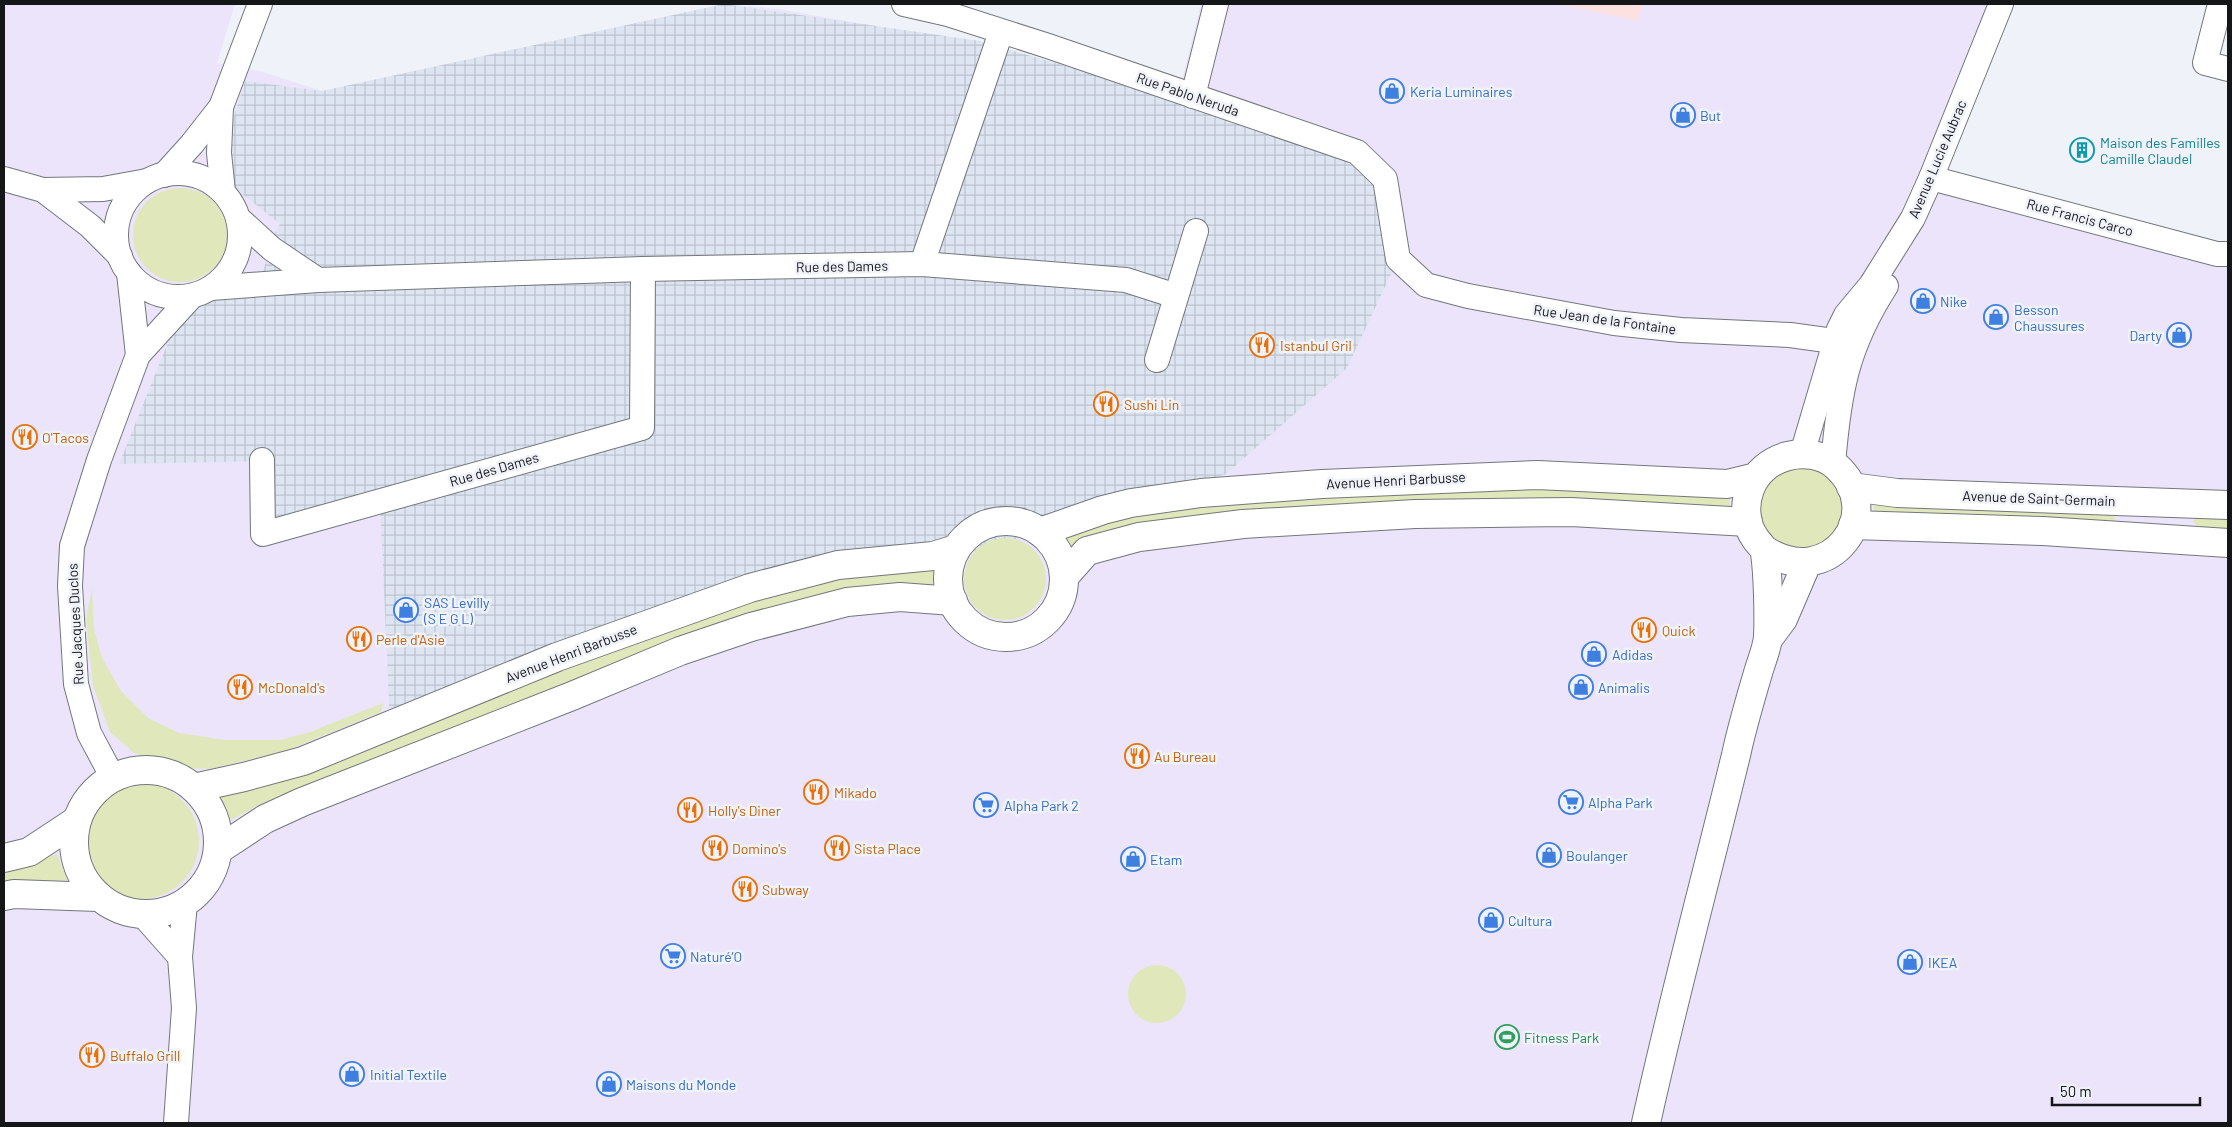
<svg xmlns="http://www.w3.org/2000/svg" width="2232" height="1127" font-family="Barlow,sans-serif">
<defs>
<pattern id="industrial-grid" width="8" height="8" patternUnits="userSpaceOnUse" patternTransform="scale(1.25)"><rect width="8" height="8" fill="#dde5f2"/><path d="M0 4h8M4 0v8" fill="none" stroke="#bdc4cf"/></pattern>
</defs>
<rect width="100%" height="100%" fill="#eff2f9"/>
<path fill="#ebe4fa" d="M4,4H235L217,63L263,72L322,91L724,4L778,9L950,39L1174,111L1201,4H1993L1929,176L2228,249V1123H4Z"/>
<path fill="url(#industrial-grid)" d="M724,4L980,41L1343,147L1385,179L1398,259L1347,368L1226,474L1040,532L390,725L380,501L263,534L262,461L119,464L179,315L217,298L258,291L272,238L280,224L236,189L228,163L227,139L245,81L322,91Z"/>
<path fill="#fce1e0" d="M1558,4H1642L1638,21Z"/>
<g fill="#e0e8bb">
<circle cx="180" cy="235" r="47"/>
<circle cx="1801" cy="507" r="41"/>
<path d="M1549,486L1730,491V509L1521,502L1066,556L1055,537L1141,511L1271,497Z"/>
<path d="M1874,501L2115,512L2114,526L1874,515Z"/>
<path d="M2197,515L2228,516V531L2201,530L2193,521Z"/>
<circle cx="1005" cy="579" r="41"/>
<path d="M934,569L932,588H857L788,603L708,628L265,802L223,824L210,794L738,604L856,572Z"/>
<path d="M92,588L94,629L102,658L121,691L148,718L179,733L225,740H281L310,732L383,703L381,712L283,752L209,769L170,767L134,753L110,732L93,686L86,619Z"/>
<circle cx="141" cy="841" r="58"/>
<path d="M57,854L67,880L4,888V870Z"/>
<circle cx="1157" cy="994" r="29"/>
</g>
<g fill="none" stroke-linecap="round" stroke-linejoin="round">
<defs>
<g id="street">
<path d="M904,4L948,14L1048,46L1357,152L1385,179L1398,259L1426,285L1468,296L1614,323L1681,330L1790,335L1855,344"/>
<path d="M2220,4L2205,63L2228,69"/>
<path d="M1193,96L1216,4"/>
<path d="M221,107L219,153L223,192"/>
<circle cx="178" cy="235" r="62"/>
<path d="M164,175L192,144L221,107L260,4"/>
<path d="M1931,178L2217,254H2228"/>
<path d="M4,179L43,190L103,189L147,181"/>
<path d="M43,190L90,226L120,256"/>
<path d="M238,218L272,249L318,280"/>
<path d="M922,264L1001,32"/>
<path d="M129,273L138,355"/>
<path d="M211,288L318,280L643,269L922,264L1126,280L1176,296"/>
<path d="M1157,360L1196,231"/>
<path d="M1802,454L1839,329L1846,315L1871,285L1913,218L1931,178L2001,4"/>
<path d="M262,460L263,534L642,428L643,269"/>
<path d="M1833,464C1839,393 1846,348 1886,286"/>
<path d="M113,778L89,733L76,684L70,586L72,546L99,460L138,355L192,296"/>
<path d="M142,914L180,957"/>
<path d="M176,1123L184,1008L180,957L185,903"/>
</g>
<g id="primary">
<path d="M1851,487L1897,493L2228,505"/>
<circle cx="1006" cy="579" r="58"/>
<path d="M1853,525L2043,531L2228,543"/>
<path d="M1040,532L1103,510L1131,503L1201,493L1322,484L1537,475L1727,484L1756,477"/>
<path d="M1064,577L1087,551L1139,537L1243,524L1415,514L1571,512L1748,522"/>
<path d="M1768,639L1783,619L1807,563"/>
<circle cx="146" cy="842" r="72"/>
<path d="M194,788L244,777L303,761L557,657L750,588L838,565L933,556L956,549"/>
<path d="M218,850L265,819L302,802L572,696L680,651L751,627L847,602L900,597L953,601"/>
<path d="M4,858L29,852L76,821"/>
<path d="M4,896L14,894L98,897"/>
<path d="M1646,1123C1673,1000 1706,878 1736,755C1742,727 1750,700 1758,673C1761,662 1767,649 1768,637C1769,616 1768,574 1765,553C1764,547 1758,543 1755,538C1745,524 1744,504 1750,489C1762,455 1809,443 1836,466C1889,513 1829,592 1765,550"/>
</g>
</defs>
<use href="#street" stroke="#73777c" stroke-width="26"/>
<use href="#primary" stroke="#73777c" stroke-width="30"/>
<use href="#street" stroke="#fff" stroke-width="24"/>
<use href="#primary" stroke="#fff" stroke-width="28"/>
</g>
<defs>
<symbol id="shop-ring" viewBox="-11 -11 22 22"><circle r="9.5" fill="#eff2f9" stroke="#3f7fe0" stroke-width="1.5"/><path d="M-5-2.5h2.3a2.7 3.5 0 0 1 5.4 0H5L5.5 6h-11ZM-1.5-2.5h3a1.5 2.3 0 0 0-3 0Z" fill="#3f7fe0"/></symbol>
<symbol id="building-ring" viewBox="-11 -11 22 22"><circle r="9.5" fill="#eff2f9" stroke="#0f9aa8" stroke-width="1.5"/><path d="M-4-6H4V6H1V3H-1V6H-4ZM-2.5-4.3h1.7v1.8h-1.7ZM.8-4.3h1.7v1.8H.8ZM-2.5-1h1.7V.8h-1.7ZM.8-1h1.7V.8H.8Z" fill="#0f9aa8"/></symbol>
<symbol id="restaurant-ring" viewBox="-11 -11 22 22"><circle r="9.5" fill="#eff2f9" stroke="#e8710a" stroke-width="1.5"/><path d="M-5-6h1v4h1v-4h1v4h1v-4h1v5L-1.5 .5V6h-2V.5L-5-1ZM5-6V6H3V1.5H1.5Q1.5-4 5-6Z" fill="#e8710a"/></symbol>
<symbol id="supermarket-ring" viewBox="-11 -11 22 22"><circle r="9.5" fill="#eff2f9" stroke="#3f7fe0" stroke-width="1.5"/><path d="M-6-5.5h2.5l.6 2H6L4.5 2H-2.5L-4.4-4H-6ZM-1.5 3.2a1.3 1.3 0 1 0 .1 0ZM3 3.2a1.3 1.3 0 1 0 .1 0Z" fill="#3f7fe0"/></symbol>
<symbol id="stadium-ring" viewBox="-11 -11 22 22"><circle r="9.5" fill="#eff2f9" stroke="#2e9e5b" stroke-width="1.5"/><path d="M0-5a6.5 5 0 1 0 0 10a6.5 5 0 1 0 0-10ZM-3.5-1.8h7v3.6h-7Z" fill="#2e9e5b"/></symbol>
</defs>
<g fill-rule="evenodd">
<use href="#shop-ring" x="1378" y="77" width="28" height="28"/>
<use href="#shop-ring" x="1669" y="101" width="28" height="28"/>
<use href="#building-ring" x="2068" y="136" width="28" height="28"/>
<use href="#shop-ring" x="1909" y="287" width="28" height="28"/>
<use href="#shop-ring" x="1982" y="303" width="28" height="28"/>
<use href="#shop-ring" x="2165" y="321" width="28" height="28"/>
<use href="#restaurant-ring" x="1248" y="331" width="28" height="28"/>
<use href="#restaurant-ring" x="1092" y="390" width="28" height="28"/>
<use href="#restaurant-ring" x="11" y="423" width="28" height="28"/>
<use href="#shop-ring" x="392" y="596" width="28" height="28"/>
<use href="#restaurant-ring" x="1630" y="616" width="28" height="28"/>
<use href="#restaurant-ring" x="345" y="625" width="28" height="28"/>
<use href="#shop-ring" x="1580" y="640" width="28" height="28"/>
<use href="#restaurant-ring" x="226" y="673" width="28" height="28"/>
<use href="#shop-ring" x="1567" y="673" width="28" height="28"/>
<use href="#restaurant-ring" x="1123" y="742" width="28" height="28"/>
<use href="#restaurant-ring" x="802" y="778" width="28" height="28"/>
<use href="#supermarket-ring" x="1557" y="788" width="28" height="28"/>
<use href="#supermarket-ring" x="972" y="791" width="28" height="28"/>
<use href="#restaurant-ring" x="676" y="796" width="28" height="28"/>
<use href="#restaurant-ring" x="701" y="834" width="28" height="28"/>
<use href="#restaurant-ring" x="823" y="834" width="28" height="28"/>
<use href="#shop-ring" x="1535" y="841" width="28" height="28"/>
<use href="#shop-ring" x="1119" y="845" width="28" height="28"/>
<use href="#restaurant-ring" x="731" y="875" width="28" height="28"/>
<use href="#shop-ring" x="1477" y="906" width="28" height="28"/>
<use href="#supermarket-ring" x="659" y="942" width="28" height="28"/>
<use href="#shop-ring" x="1896" y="948" width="28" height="28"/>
<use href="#stadium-ring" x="1493" y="1023" width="28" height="28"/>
<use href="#restaurant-ring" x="78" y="1041" width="28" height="28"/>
<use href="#shop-ring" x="338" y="1060" width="28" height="28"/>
<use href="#shop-ring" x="595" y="1070" width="28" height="28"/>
</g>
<g text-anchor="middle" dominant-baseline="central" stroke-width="5" stroke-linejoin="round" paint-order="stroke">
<g font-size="14" fill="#366cbe" stroke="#eff2f9" text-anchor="start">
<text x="1410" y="91">Keria Luminaires</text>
<text x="1700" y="115">But</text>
<text x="1940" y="301">Nike</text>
<text x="2014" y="309">Besson<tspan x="2014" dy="16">Chaussures</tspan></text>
<text x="2162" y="335" text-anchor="end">Darty</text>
<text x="424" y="602">SAS Levilly<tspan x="424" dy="16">(S E G L)</tspan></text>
<text x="1612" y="654">Adidas</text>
<text x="1598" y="687">Animalis</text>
<text x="1588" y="802">Alpha Park</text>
<text x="1004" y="805">Alpha Park 2</text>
<text x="1566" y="855">Boulanger</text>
<text x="1150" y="859">Etam</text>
<text x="1508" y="920">Cultura</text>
<text x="690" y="956">Naturé’O</text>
<text x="1928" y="962">IKEA</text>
<text x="370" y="1074">Initial Textile</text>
<text x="626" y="1084">Maisons du Monde</text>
</g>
<g font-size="14" fill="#151618" stroke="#eff2f9">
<text transform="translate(1188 94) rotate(19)">Rue Pablo Neruda</text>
<text transform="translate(1937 159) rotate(-67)">Avenue Lucie Aubrac</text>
<text transform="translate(2080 217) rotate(15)">Rue Francis Carco</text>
<text transform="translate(842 266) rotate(-1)">Rue des Dames</text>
<text transform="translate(1605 319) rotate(8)">Rue Jean de la Fontaine</text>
<text transform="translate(494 469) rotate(-16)">Rue des Dames</text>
<text transform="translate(1396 480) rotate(-3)">Avenue Henri Barbusse</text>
<text transform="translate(2039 498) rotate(2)">Avenue de Saint-Germain</text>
<text transform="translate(75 624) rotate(-93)">Rue Jacques Duclos</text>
<text transform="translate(571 653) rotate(-21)">Avenue Henri Barbusse</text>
</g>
<g font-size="14" fill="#0d838f" stroke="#eff2f9" text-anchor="start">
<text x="2100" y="142">Maison des Familles<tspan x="2100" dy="16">Camille Claudel</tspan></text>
</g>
<g font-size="14" fill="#c56008" stroke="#eff2f9" text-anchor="start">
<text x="1280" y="345">Istanbul Gril</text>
<text x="1124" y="404">Sushi Lin</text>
<text x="42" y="437">O'Tacos</text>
<text x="1662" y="630">Quick</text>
<text x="376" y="639">Perle d'Asie</text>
<text x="258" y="687">McDonald's</text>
<text x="1154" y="756">Au Bureau</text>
<text x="834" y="792">Mikado</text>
<text x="708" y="810">Holly's Diner</text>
<text x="732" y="848">Domino's</text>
<text x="854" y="848">Sista Place</text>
<text x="762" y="889">Subway</text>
<text x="110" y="1055">Buffalo Grill</text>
</g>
<g font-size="14" fill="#27864d" stroke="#eff2f9" text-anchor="start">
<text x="1524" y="1037">Fitness Park</text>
</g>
</g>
<rect width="2232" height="1127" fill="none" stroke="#151618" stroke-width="10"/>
<path d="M2052 1097v8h148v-8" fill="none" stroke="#151618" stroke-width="2.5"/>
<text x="2060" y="1097" font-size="15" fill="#151618" stroke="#eff2f9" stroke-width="4" paint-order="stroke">50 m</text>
</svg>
